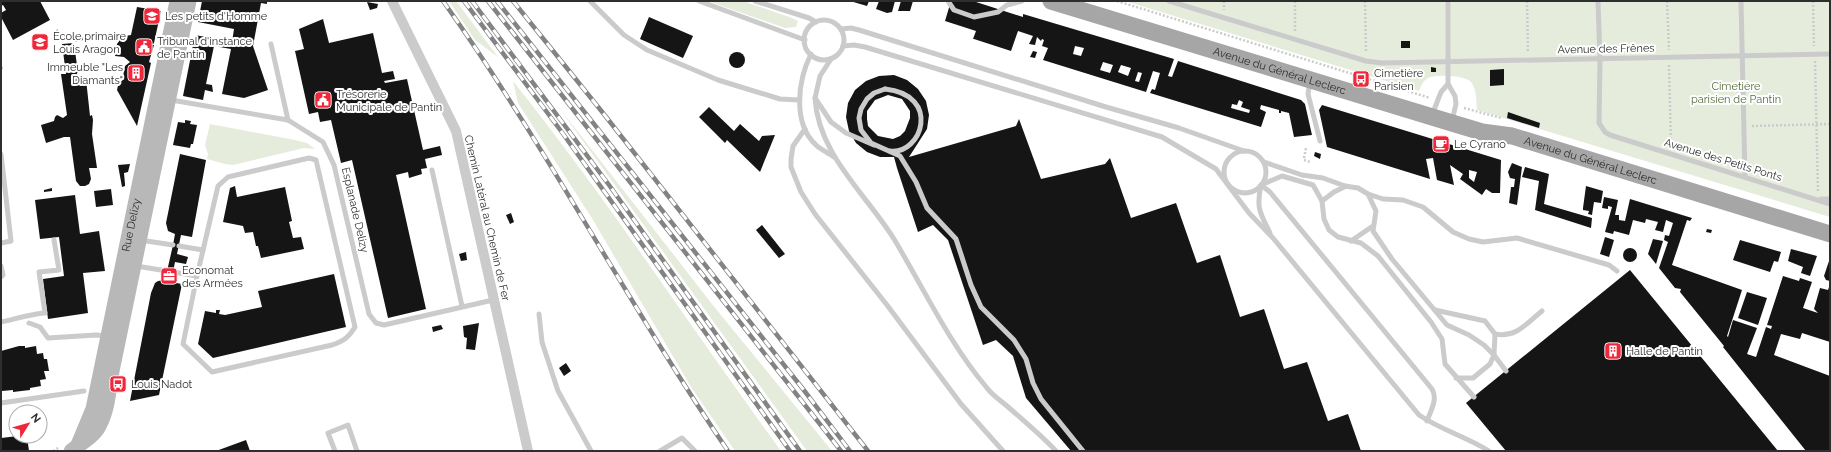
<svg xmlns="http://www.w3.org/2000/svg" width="1831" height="452" font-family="Raleway,sans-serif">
<rect width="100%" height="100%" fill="#fff"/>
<g fill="#e5ecdb">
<path d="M449,1H456L498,57L475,40Z"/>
<path d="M708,1H743L792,18L798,21L796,27L785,28Z"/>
<path d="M1125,1H1830V217L1477,110C1476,100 1477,90 1471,82C1465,75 1436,74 1428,78C1423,81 1421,86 1419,91Z"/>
<path d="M513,81C608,200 691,328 781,451H735L691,387L593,220L518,103Z"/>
<path d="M557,105L712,304L832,451H807Z"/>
<path d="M210,124L295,140L307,143L315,149L304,148L233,165L225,164L207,159L208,154L205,145Z"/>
</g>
<g fill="#151515" fill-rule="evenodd">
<path d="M1,1H40L50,20L13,40L1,17V13L6,10L3,5L1,6Z"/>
<path d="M202,1H267V4L261,3L253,46L268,90L244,98L222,94L231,49L214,46L206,84L212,85L213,92L205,90L203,100L183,96L195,35L232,42L234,29L198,22Z"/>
<path d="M850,1H869L867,6Z"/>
<path d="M879,1H895L892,12L887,13L876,9Z"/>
<path d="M901,1H913L910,11H898Z"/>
<path d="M951,1H973L1023,17V14L1174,59L1168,76L1172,77L1178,61L1301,100L1305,104L1312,135L1294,137L1289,113L1281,111V113H1279V110L1261,105L1260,109L1266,112L1261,127L1150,93L1152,89L1155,90L1160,73L1153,71L1146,92L1043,60L1048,48L1042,46L1044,40L1042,39L1041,41L1037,37L1035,45L1029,44L1033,36L1018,31L1011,51L974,39H973L976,31L945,21ZM1075,46L1084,48L1081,56L1073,54ZM1103,62L1113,65L1110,73L1100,70ZM1121,65L1131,68L1128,76L1118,72ZM1138,72L1142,73L1139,82L1135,81ZM1239,100L1243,102L1241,107L1250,110L1249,113L1231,108L1232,104L1237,105Z"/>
<path d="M367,2L378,4L377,8L370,10Z"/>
<path d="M137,7L161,11L154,43L152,45H154L149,62L151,63L137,126L117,90L119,81H122L125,66L130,62L124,57L115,56L117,44L119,41L117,38L118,35L122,33L125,36L131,35Z"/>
<path d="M649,17L693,36L683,58L640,39Z"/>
<path d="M323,19L329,43L373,33L382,73L393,71L395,79L384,81L385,83L407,79L423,150L440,146L442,155L425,159L427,168L421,169L422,174L409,178L408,172L396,175L426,309L388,318L352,160L341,163L331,120L320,122L318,112L309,114L295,51L304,49L299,29Z"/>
<path d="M83,36V40L74,42L73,38Z"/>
<rect x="1401" y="41" width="9" height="7"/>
<path d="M74,43L78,73H77L78,80L86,79L90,116L92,115L93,120L92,134L97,168H89L91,179L89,184L85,186H80L76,181L70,137H64L46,143L41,125L54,121L55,117L57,115L63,118L67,115L61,74H66L62,44Z"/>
<path d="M1033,51L1037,52L1035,58L1030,57Z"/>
<circle cx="737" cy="60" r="8"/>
<path d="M1431,67L1436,68V72H1431Z"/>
<path d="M1504,69V85L1490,86V70Z"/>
<path d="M894,75L907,80L918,89L926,101L929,115L927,129L909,157L1016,126L1019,119L1041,179L1105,164L1110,158L1131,218L1176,203L1197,263L1220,255L1240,317L1264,309L1284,369L1307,362L1328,421L1348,414L1361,451H1071L1026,398L1013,356L996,340L983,345L948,240L933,225L918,232L897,168L894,157H880L867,152L856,143L849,131L846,117L848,103L855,90L866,81L879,76ZM888,95L902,99L910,111V118L905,131L900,136L893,139L878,136L868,126L867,119V111L875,100Z"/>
<path d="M1322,105L1501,160L1500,193H1492L1486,189L1482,195L1460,179L1463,174L1450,165L1454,185L1437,180L1433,158L1426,159L1430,179L1327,147L1319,110ZM1469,170L1477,172L1474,182L1469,178Z"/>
<path d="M709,107L734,131L740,124L759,141L762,136L775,135L760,172L727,140L725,143L699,117Z"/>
<path d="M1508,112L1540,123L1539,128L1507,118Z"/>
<path d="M185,120L191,121L190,124L197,125L193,144H191L190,148L173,145L178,122L185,123Z"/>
<path d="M1315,152L1321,154L1320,159L1314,156Z"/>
<path d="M180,154L206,160L192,237L181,235L177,254L188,257L186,264L175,262L171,282L182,284L159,395L130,401L151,293L155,283L158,281L165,280L173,245L175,234L168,231L166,223Z"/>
<path d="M1512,163L1522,167L1517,205L1509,203L1511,187H1514L1515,179L1510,178L1508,172Z"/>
<path d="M130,164L128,172L124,173L125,184V186L122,187L118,165Z"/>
<path d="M1525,167L1549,174L1544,204L1592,218L1591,228L1535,210L1539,181L1522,177Z"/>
<path d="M235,186L237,197L285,187L292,221L289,222L293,238L301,237L304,249L261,258L258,246H256L253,232L245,233L243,226L223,222L230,188Z"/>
<path d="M1586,186L1603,191L1601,203L1594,202L1592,215L1588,214L1589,211L1583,210V208Z"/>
<path d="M52,188V191L44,192V190Z"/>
<path d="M111,189L113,205L96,207L94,191Z"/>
<path d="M75,195L80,234L99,231L105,271L83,273L88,313L48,319L43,279L64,276L59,237L40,239L35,200Z"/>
<path d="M1604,197L1618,200L1615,215H1619V220L1625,221L1630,199L1692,218L1690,221L1687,220L1672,265L1742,290L1727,336L1728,337L1733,320L1757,328L1747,354L1756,357L1766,327L1771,329L1772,326L1767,325L1783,276L1799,281L1800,278L1812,282L1803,308L1818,313L1814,309L1820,288L1828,290L1830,284V342L1802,333L1800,339L1781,334L1774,355L1830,376V451H1806L1723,347L1724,346L1680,292L1681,289L1675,288L1659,268L1668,242L1664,240L1665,235L1669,236L1673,223L1666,220L1663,232L1655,230L1658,222L1646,219L1645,223L1633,220L1629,235L1614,231L1613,234L1605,232L1612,207L1608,206V209L1602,208Z"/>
<path d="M511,213L514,222L510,224L506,215Z"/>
<path d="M762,225L785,254L779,258L756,230Z"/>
<path d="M1707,229L1712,230L1711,233L1706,232Z"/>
<path d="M1605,237L1614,240L1609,257L1600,254Z"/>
<path d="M1653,239L1663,241L1656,264L1648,254Z"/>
<path d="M1740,240L1781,252L1778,262L1774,261L1770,272L1733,260Z"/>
<circle cx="1630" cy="255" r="7"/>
<path d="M1791,249L1817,256L1810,276L1801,273L1803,267L1788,261Z"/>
<path d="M466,252L467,260L461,261L459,254Z"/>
<path d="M1830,258V281L1826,280L1824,276Z"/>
<path d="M1630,270L1778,451H1506L1466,403Z"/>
<path d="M334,274L346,327L213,358L198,344L205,311L216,313V310H220L219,314L225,315L262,307L258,291Z"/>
<path d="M1747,292L1767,298L1758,325L1738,318Z"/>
<path d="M479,323L475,350L466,349L467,338L464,337L463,326Z"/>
<path d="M441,325L443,329L433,332L432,327Z"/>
<path d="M19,346H25V348L36,346L37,354L43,353L44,359H47L49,371H44L46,379L40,380L41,386L30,388V390L13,392V390L2,391L1,351Z"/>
<path d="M566,363L571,371L564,376L559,368Z"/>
<path d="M18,436H27L29,451H1V438Z"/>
<path d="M246,440L250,451H216Z"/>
</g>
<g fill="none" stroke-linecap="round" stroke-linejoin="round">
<g stroke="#cbcbcb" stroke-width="2.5" stroke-dasharray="2 2" stroke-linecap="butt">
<path d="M1117,1L1430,98"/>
<path d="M1224,1V10"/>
<path d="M1295,1V31"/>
<path d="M1365,1L1366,52"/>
<path d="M1527,1L1528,52"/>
<path d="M1667,1L1669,50"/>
<path d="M1813,1L1814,46"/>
<path d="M1815,61L1818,192"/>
<path d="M1669,65L1671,146"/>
<path d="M1,68H3"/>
<path d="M1464,108L1501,118"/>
<path d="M1752,126L1830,124"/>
<path d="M1304,158L1306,148"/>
<path d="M1304,160L1310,162"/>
<path d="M53,451L58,448"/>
</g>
<g stroke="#cbcbcb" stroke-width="5">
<path d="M590,1L624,35L647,50L718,80L780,99L799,100"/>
<path d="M699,1L805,40"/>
<path d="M755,1L809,18L816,22"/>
<path d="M948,1L954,10L974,17L998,12L1007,5L1022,1"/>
<path d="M1169,1L1366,61L1382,63L1830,54"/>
<path d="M1448,1V84L1455,96L1456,104L1452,121"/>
<path d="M1598,1L1600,60L1599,123L1605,132L1610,135L1830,204"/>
<path d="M1741,1L1745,177"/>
<circle cx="824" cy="40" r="20"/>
<path d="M841,29L851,28L859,30L1106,107L1179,128L1244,151"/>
<path d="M271,44L288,120"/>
<path d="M843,46L854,45L865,47L1162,137L1216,169L1249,213L1273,238L1419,415C1441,430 1467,437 1489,451"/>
<path d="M811,54C798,80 792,123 816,145C821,150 829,153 834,157"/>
<path d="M831,59L820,76L815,98L831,122L846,133L874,145"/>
<path d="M1310,82L1308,94L1320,141"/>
<path d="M885,89C942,95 922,155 890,151"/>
<path d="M815,98C818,154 866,194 894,239C924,289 949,343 987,388C992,395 1000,400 1007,406C1024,421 1041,435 1056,451"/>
<path d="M171,100L288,120L323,142L334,165L369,314L376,323L384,325L493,300"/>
<path d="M1432,115L1441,92L1448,84"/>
<path d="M805,129L793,146L791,159V167L801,192L815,214L887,305L961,404L1003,451"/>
<circle cx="1245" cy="172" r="21"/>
<path d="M1,154L11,241L1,243"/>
<path d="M1264,162L1302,175L1323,178L1345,186L1358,188L1368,194L1376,211L1373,231L1392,259L1447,325L1469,335L1484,345L1494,355L1490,364L1473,378H1456"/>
<path d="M432,170L462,306"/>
<path d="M1261,185L1270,192L1432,389C1438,399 1431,410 1427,421"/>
<path d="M1368,194L1383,199L1403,200L1423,207L1453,232L1469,239L1483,242L1517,238L1609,265L1617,271"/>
<path d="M1821,199H1830"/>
<path d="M1322,201L1334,192L1346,186"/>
<path d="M1270,233C1260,213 1256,208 1261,185L1282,176L1313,185L1322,201L1324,219L1329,230L1338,237L1361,243L1378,256L1431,322L1442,339L1445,364L1474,397"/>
<path d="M140,240L173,245"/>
<path d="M1351,241L1373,226"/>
<path d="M179,246L203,250"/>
<path d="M1,266L3,275L1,277"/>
<path d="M136,266L167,271"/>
<path d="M173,272L197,276L183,344L212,372L332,345C344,341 349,337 355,327L316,160L309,158L228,177L218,186L197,276"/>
<path d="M1435,310L1485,321L1495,334L1494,355L1506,371"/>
<path d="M539,314L542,342L558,391L591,451"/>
<path d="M1,322C16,319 30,314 45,313L39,272L59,270L54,240"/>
<path d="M29,323L40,327L48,338L96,335L106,336"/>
<path d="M1495,334C1516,338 1526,324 1542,311"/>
<path d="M1,403L84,391"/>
<path d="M335,451L328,433L348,425L357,451"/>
<path d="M660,451L682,438L695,451"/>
</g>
<path stroke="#cbcbcb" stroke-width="10" d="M392,1L456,131L528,451"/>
<g stroke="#b8b8b8" stroke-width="15">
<path id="s1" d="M78,445L93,409L177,1"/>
<path d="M71,451C81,443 95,436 100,424C109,407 109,384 113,366L189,1"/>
</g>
<path stroke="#a6a6a6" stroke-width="17" id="s2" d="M1051,1L1452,123L1482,132L1512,136L1830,234"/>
<defs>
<g id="rail">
<path d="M443,1C546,146 628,304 728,451"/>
<path d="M464,1L561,131L790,451"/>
<path d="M472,1L609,185L800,451"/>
<path d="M488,1L841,451"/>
<path d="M497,1L803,389L850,451"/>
<path d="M513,1L603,113L868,451"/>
</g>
</defs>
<use href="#rail" stroke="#838383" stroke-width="4.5"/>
<use href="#rail" stroke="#fff" stroke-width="3" stroke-dasharray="9" stroke-linecap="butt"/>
<path stroke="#cbcbcb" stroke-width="5" d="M885,89L874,93L867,99L861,109L859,118L861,130L871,143L900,156L916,182L927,208L956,239L971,285L981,307L1014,340L1026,359L1033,383L1041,399L1083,451"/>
</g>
<defs>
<symbol id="school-square" viewBox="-11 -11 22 22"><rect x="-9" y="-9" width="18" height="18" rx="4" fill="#ef273a" stroke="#fff"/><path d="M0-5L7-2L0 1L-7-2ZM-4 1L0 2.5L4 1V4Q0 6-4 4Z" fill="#fff"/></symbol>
<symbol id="civic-square" viewBox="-11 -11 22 22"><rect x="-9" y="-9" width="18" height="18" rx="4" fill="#ef273a" stroke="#fff"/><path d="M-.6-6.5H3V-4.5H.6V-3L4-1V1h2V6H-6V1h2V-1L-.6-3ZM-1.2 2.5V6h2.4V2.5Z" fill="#fff"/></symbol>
<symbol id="building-square" viewBox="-11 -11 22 22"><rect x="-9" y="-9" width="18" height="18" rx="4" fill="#ef273a" stroke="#fff"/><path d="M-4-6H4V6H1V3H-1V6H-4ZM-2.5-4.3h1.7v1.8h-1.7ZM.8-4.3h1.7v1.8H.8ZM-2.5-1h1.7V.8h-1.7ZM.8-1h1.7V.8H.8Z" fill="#fff"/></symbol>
<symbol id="bus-square" viewBox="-11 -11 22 22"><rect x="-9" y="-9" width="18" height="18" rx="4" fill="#ef273a" stroke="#fff"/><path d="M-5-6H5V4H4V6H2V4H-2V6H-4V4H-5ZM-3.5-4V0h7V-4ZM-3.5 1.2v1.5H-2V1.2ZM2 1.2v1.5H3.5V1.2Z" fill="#fff"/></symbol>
<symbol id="cafe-square" viewBox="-11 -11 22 22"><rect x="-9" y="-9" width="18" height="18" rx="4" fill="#ef273a" stroke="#fff"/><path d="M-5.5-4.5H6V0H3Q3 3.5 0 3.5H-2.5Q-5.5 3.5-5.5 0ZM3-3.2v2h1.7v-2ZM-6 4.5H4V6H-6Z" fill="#fff"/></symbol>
<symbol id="office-square" viewBox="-11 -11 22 22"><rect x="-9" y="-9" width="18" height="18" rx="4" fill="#ef273a" stroke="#fff"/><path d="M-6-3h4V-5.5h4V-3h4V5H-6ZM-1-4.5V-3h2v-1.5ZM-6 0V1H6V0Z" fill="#fff"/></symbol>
</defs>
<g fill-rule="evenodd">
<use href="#school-square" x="142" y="6" width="20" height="20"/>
<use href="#school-square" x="30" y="32" width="20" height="20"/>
<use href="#civic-square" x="134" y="37" width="20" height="20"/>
<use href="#building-square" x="126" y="63" width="20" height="20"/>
<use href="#bus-square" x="1351" y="69" width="20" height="20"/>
<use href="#civic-square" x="313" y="90" width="20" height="20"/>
<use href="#cafe-square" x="1431" y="134" width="20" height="20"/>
<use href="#office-square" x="159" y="266" width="20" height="20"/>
<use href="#building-square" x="1603" y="341" width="20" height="20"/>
<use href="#bus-square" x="108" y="374" width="20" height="20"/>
</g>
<g text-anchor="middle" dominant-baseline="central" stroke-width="4" stroke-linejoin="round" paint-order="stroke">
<g font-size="11" fill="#2e2e2e" stroke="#fff" text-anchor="start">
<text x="165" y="16">Les petits d'Homme</text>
<text x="53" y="36">École primaire<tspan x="53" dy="13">Louis Aragon</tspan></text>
<text x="157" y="41">Tribunal d'instance<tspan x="157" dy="13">de Pantin</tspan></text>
<text x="123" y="67" text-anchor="end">Immeuble "Les<tspan x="123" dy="13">Diamants"</tspan></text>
<text x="1374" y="73">Cimetière<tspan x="1374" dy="13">Parisien</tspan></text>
<text x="336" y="94">Trésorerie<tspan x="336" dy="13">Municipale de Pantin</tspan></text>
<text x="1454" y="144">Le Cyrano</text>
<text x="182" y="270">Economat<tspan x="182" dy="13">des Armées</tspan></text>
<text x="1626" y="351">Halle de Pantin</text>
<text x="131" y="384">Louis Nadot</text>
</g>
<g font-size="11" fill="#2e2e2e" stroke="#fff">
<text transform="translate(1606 49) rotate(-1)">Avenue des Frênes</text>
<text stroke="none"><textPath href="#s2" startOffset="239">Avenue du Général Leclerc</textPath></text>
<text stroke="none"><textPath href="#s2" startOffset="563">Avenue du Général Leclerc</textPath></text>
<text transform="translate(1723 160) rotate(17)">Avenue des Petits Ponts</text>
<text transform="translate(355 210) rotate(77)">Esplanade Delizy</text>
<text transform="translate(487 218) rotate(77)">Chemin Latéral au Chemin de Fer</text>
<text stroke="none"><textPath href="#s1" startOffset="227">Rue Delizy</textPath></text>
</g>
<g font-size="11" fill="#526c39" stroke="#fff">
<text x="1736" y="86">Cimetière<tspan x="1736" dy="13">parisien de Pantin</tspan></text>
</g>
</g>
<rect width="1831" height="452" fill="none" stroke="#2e2e2e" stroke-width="4"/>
<g transform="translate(28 424) rotate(53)"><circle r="19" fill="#ffffff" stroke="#ababab"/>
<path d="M0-3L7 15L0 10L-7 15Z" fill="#ef273a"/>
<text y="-6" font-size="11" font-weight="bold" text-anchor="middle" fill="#2e2e2e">N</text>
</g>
</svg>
